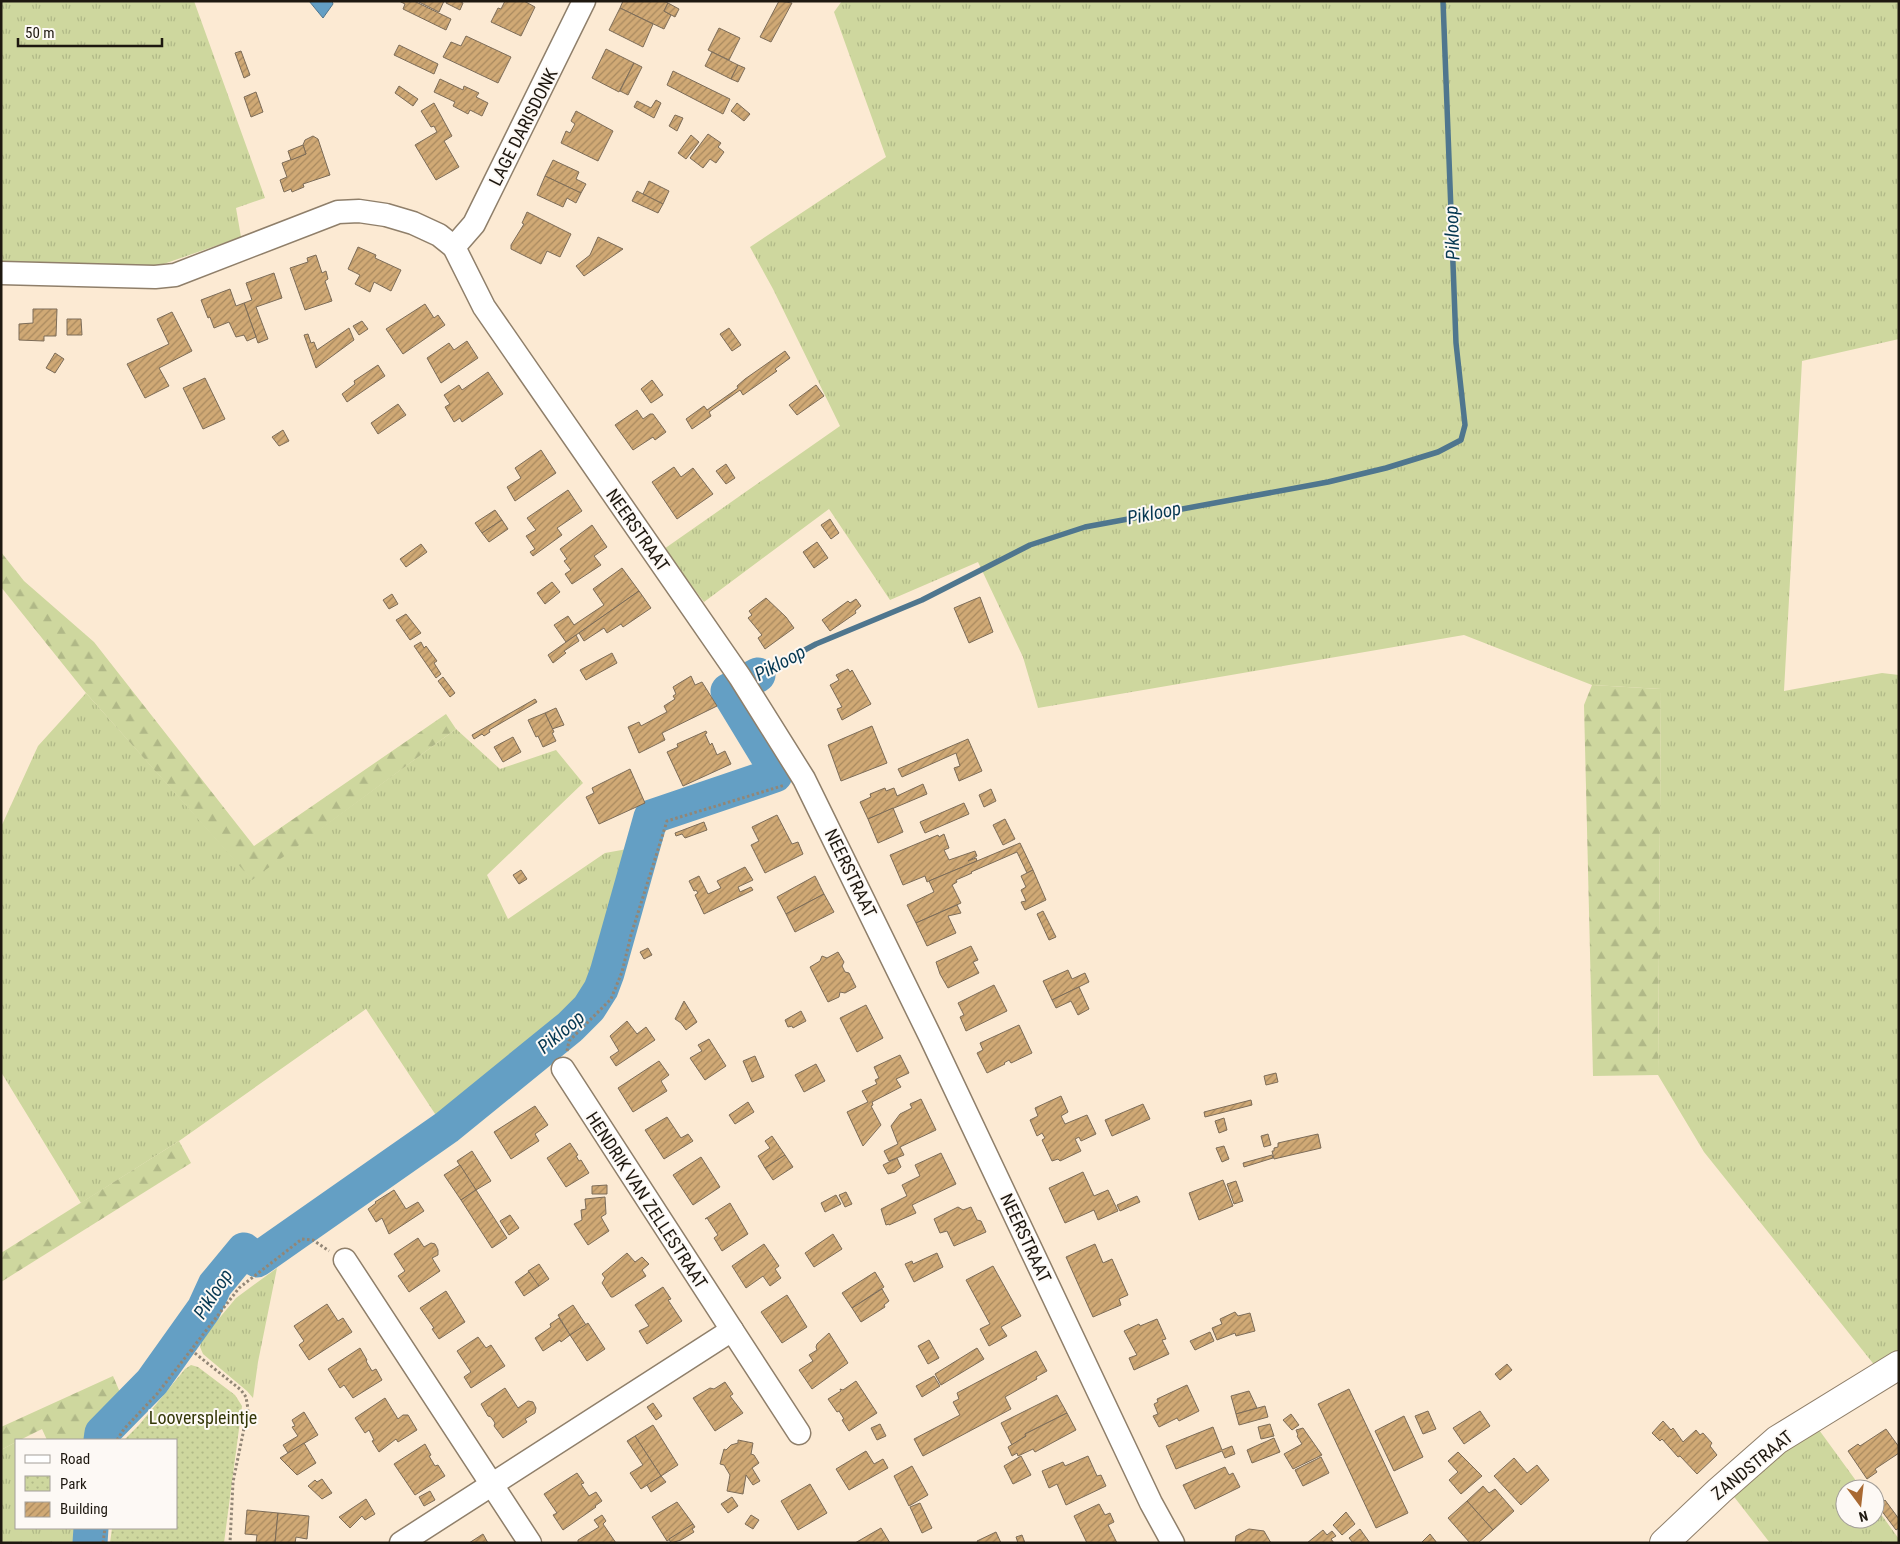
<svg xmlns="http://www.w3.org/2000/svg" width="1900" height="1544" font-family="'Roboto Condensed',sans-serif">
<defs>
<pattern id="grass-tufts" width="24" height="20" patternUnits="userSpaceOnUse" patternTransform="scale(1.25)"><rect width="24" height="20" fill="#ced79e"/><path d="M3 7l-1-3M5 7V3M7 7l1-3M15 17l-1-3M17 17v-4M19 17l1-3" fill="none" stroke="#b0b887"/></pattern>
<pattern id="forest-firs" width="22" height="20" patternUnits="userSpaceOnUse" patternTransform="scale(1.25)"><rect width="22" height="20" fill="#ced79e"/><path d="M5 1l3.5 6h-7zM16 11l3.5 6h-7z" fill="#b0b887"/></pattern>
<pattern id="park-dots" width="8" height="8" patternUnits="userSpaceOnUse" patternTransform="scale(1.25)"><rect width="8" height="8" fill="#ced79e"/><path d="M2 2h.1M6 6h.1" fill="none" stroke="#b0b887" stroke-width="1.8" stroke-linecap="round"/></pattern>
<pattern id="building-hatch" width="6" height="6" patternUnits="userSpaceOnUse" patternTransform="scale(1.25)"><rect width="6" height="6" fill="#d0a975"/><path d="M-1 1l2-2M0 6l6-6M5 7l2-2" fill="none" stroke="#a8895f"/></pattern>
</defs>
<rect width="100%" height="100%" fill="#fcead3"/>
<g fill="url(#grass-tufts)">
<path d="M1,1H194L265,198L236,208L241,237L155,267L1,262Z"/>
<path d="M842,1H1899V339L1802,361L1784,691L1882,673L1899,675V1352L1876,1367L1704,1152L1658,1075L1661,689L1592,685L1464,635L1038,708L1023,657L978,562L890,600L829,509L704,602L664,549L840,426L773,289L750,247L886,157L834,12Z"/>
<path d="M86,693L252,879L456,729L500,769L556,750L583,783L487,875L508,919L605,853L655,844L607,973C598,996 588,1009 570,1027L443,1126L366,1009L179,1141L81,1203L1,1072V827L38,746Z"/>
<path d="M277,1268L258,1362L253,1398L247,1391L203,1354L200,1347L202,1339L236,1298Z"/>
<path d="M1814,1423L1862,1489H1845V1519H1875V1506L1899,1539V1543H1770L1728,1489Z"/>
<path d="M16,1442V1528H90L88,1543H1V1450Z"/>
</g>
<g fill="url(#forest-firs)">
<path d="M1,552L24,581L94,642L254,846L446,714L456,729L252,880L86,693L1,587Z"/>
<path d="M1592,685L1661,689L1658,1075L1593,1076L1584,705Z"/>
<path d="M179,1141L191,1163L1,1282V1253Z"/>
<path d="M113,1376L125,1404L102,1433L80,1440H47L42,1429L20,1440H16V1442L1,1450V1427Z"/>
</g>
<path fill="url(#park-dots)" d="M191,1365L198,1367L235,1395L242,1406L224,1543H110L112,1528H176V1440H124L139,1425L185,1369Z"/>
<path fill="#649fc4" stroke="#4f768e" d="M309,1H332L333,4L323,18Z"/>
<g fill="none" stroke-linecap="round" stroke-linejoin="round">
<path stroke="#4f768e" stroke-width="5.5" d="M758,675L816,644L922,600L1030,545L1085,527L1328,482L1386,468L1438,452L1461,440L1465,425L1456,343L1443,1"/>
<g stroke="#649fc4" stroke-width="35">
<path d="M101,1440L102,1433L152,1382L204,1309L215,1285L244,1250L257,1260L447,1127L570,1027L589,1008L601,989L607,973L651,817L775,775L773,765L728,691L758,675"/>
<path d="M90,1543L91,1528"/>
</g>
</g>
<g fill="url(#building-hatch)" stroke="#7c6c58">
<path d="M399,1H414L451,19L446,30L403,9L405,4Z"/>
<path d="M417,1H444L439,12Z"/>
<path d="M447,1H459L463,3L460,10L446,3Z"/>
<path d="M505,1H524L535,7L521,36L491,22L498,8L501,9Z"/>
<path d="M623,1H664L668,3L664,11L671,15L664,29L620,8Z"/>
<path d="M779,1L792,3L771,42L760,37Z"/>
<path d="M668,3L679,9L675,17L664,11Z"/>
<path d="M620,8L653,24L643,47L609,30Z"/>
<path d="M719,28L740,38L729,60L708,50Z"/>
<path d="M466,36L511,57L498,83L443,57L451,42L461,46Z"/>
<path d="M399,45L438,64L434,74L394,55Z"/>
<path d="M606,49L634,63L619,92L592,78Z"/>
<path d="M241,51L250,75L244,78L235,53Z"/>
<path d="M712,52L738,65L731,79L705,66Z"/>
<path d="M634,63L642,67L628,95L620,91Z"/>
<path d="M738,65L745,68L738,82L731,79Z"/>
<path d="M673,71L730,99L723,114L667,85Z"/>
<path d="M440,79L463,90L464,86L479,93L476,97L488,103L482,116L470,110L468,114L453,106L455,102L434,92Z"/>
<path d="M399,86L418,99L413,106L395,93Z"/>
<path d="M256,92L263,112L251,117L244,97Z"/>
<path d="M656,100L661,103L654,118L634,107L637,101L651,108Z"/>
<path d="M434,103L452,136L444,141L459,167L436,180L415,145L437,132L434,126L431,127L421,111Z"/>
<path d="M737,103L750,114L744,121L731,111Z"/>
<path d="M576,111L613,131L598,161L561,143L566,131L570,133L575,124L571,121Z"/>
<path d="M675,115L683,118L677,131L669,126Z"/>
<path d="M708,134L721,143L718,147L724,152L716,163L710,159L703,168L690,158Z"/>
<path d="M691,135L699,142L686,159L678,153Z"/>
<path d="M313,136L318,139L330,175L303,184L304,187L292,192L291,189L284,192L280,180L287,177L282,163L306,154L303,145L305,140Z"/>
<path d="M303,145L306,154L291,160L288,151Z"/>
<path d="M553,160L579,172L576,179L586,184L581,193L545,176Z"/>
<path d="M545,176L581,193L576,203L567,198L563,207L537,195Z"/>
<path d="M649,181L669,191L663,204L643,194Z"/>
<path d="M637,191L663,204L658,213L632,201Z"/>
<path d="M527,212L571,234L560,257L547,251L541,264L511,249V245L524,224L522,223Z"/>
<path d="M598,237L623,249L584,276L576,266L590,255Z"/>
<path d="M358,247L376,255L375,258L401,270L391,291L374,282L370,292L355,284L360,275L348,269Z"/>
<path d="M316,255L322,273L326,271L328,279L325,281L332,301L305,310L290,268L308,262L307,258Z"/>
<path d="M274,273L282,298L256,307L268,339L258,343L244,303L252,300L246,283Z"/>
<path d="M230,289L236,306L244,303L256,337L247,341L244,335L236,337L229,322L214,328L210,317L208,318L201,300Z"/>
<path d="M425,304L434,318L438,315L445,325L403,354L386,329Z"/>
<path d="M33,309H57L56,336H44V341L19,340V324L33,323Z"/>
<path d="M172,312L192,351L159,368L169,386L145,398L127,364L169,344L157,319Z"/>
<path d="M67,319H81L82,335H67Z"/>
<path d="M362,321L368,329L359,335L353,326Z"/>
<path d="M349,328L354,340L316,368L304,335L308,334L311,343L314,342L317,350Z"/>
<path d="M729,328L741,345L732,351L720,334Z"/>
<path d="M467,341L478,358L441,383L427,358L449,343L454,350Z"/>
<path d="M785,351L790,358L775,369L777,371L743,395L740,390L709,412L711,416L692,429L686,419L704,406L707,410L738,388L737,386L745,379Z"/>
<path d="M55,353L64,359L55,373L46,368Z"/>
<path d="M378,365L385,376L347,402L342,394L355,384L354,381Z"/>
<path d="M488,372L503,394L462,422L460,418L454,422L445,407L450,404L444,395L459,385L462,390Z"/>
<path d="M205,378L225,419L203,429L183,388Z"/>
<path d="M652,380L663,395L651,403L641,389Z"/>
<path d="M816,385L824,396L797,415L789,405Z"/>
<path d="M398,404L406,415L378,434L371,423Z"/>
<path d="M637,410L643,419L650,414H653L666,432L655,440L653,437L633,450L615,425Z"/>
<path d="M283,430L289,441L279,446L272,437Z"/>
<path d="M541,450L556,473L515,501L507,487L521,478L515,468Z"/>
<path d="M726,464L735,478L726,484L716,471Z"/>
<path d="M674,467L681,477L693,468L713,494L677,519L652,482Z"/>
<path d="M568,490L582,511L557,528L562,535L533,556L530,552L535,549L526,536L536,530L527,518Z"/>
<path d="M495,510L502,520L482,533L475,523Z"/>
<path d="M830,519L839,533L831,539L821,525Z"/>
<path d="M502,520L508,529L489,542L482,533Z"/>
<path d="M592,525L607,547L594,556L601,565L572,584L565,574L571,570L564,561L567,559L560,549Z"/>
<path d="M817,542L828,558L814,568L803,552Z"/>
<path d="M421,544L427,552L406,567L400,559Z"/>
<path d="M622,568L639,591L566,642L554,625L568,616L574,625L604,605L593,589Z"/>
<path d="M552,582L560,592L545,604L537,593Z"/>
<path d="M639,591L651,608L623,627L621,624L607,633L604,628L584,641L579,633Z"/>
<path d="M392,594L398,604L389,609L383,600Z"/>
<path d="M980,597L993,632L969,643L954,608Z"/>
<path d="M766,598L786,617L794,628L765,649L758,638L762,635L748,618L752,615L749,611Z"/>
<path d="M856,599L861,606L855,611L856,613L830,631L822,620L848,601L850,603Z"/>
<path d="M406,614L421,633L410,640L396,620Z"/>
<path d="M576,635L579,641L564,651L566,653L553,663L548,655Z"/>
<path d="M421,642L424,648L426,646L437,661L434,663L441,674L436,678L414,646Z"/>
<path d="M612,653L617,663L586,680L580,670Z"/>
<path d="M848,669L850,672L852,670L871,704L842,720L837,709L842,707L830,685L839,680L836,675Z"/>
<path d="M691,676L695,685L702,682L717,706L662,733L665,740L639,753L628,727L639,722L641,726L667,712L664,706L675,699L673,696L676,694L673,687Z"/>
<path d="M443,677L455,693L450,697L438,681Z"/>
<path d="M535,699L537,702L489,730L490,732L484,736L482,734L474,739L472,735Z"/>
<path d="M556,708L564,725L552,729L545,713Z"/>
<path d="M545,713L554,732L552,733L556,741L543,747L538,736L536,737L528,720Z"/>
<path d="M872,726L887,763L841,781L828,745Z"/>
<path d="M706,731L707,733L705,734L710,745L712,743L717,755L725,751L731,764L683,786L667,752L678,747L677,744Z"/>
<path d="M513,737L521,752L503,762L494,747Z"/>
<path d="M968,739L982,771L959,781L954,768L960,766L956,753L902,777L898,769Z"/>
<path d="M630,769L645,803L599,824L586,797L594,793L592,788Z"/>
<path d="M923,784L927,794L868,819L860,802L871,797L870,794L885,788L886,791L894,788L897,796Z"/>
<path d="M991,789L996,801L984,807L979,795Z"/>
<path d="M964,803L969,814L925,833L920,822Z"/>
<path d="M893,808L903,832L878,843L868,819Z"/>
<path d="M777,815L792,844L798,842L803,854L765,873L751,845L759,841L752,827Z"/>
<path d="M1005,819L1015,839L1003,845L993,825Z"/>
<path d="M704,822L707,830L685,838L682,834L676,836L675,833Z"/>
<path d="M944,834L949,848L944,850L949,860L975,851L977,856L968,861L976,858L977,861L929,881L927,882L925,876L903,885L890,855L938,835L939,837Z"/>
<path d="M1020,843L1033,870L1027,873L1017,852L971,872L972,873L956,880L957,882L952,885L961,903L916,923L907,905L934,892L929,881Z"/>
<path d="M745,867L753,880L738,887L740,892L751,887L753,890L704,914L695,895L698,893L696,890L694,891L689,881L699,876L708,894L721,888L717,881Z"/>
<path d="M521,870L527,879L519,884L513,875Z"/>
<path d="M1033,870L1046,900L1025,910L1021,902L1026,901L1021,890L1026,887L1021,876Z"/>
<path d="M815,876L824,894L786,914L777,897Z"/>
<path d="M824,894L834,912L795,932L786,914Z"/>
<path d="M957,905L961,913L948,916L956,933L927,946L916,923Z"/>
<path d="M1043,911L1056,937L1049,940L1037,914Z"/>
<path d="M971,946L978,960L973,962L979,973L948,988L940,974L936,962Z"/>
<path d="M648,948L652,955L644,959L640,952Z"/>
<path d="M838,952L844,962L842,966L845,972L849,973L856,987L845,993L840,992L839,997L828,1002L810,967L820,961L822,956L827,958Z"/>
<path d="M1068,970L1072,979L1085,973L1089,982L1052,1000L1043,981Z"/>
<path d="M994,985L1007,1011L966,1031L960,1017L964,1015L958,1003Z"/>
<path d="M1079,987L1089,1009L1078,1015L1071,1001L1056,1008L1052,1000Z"/>
<path d="M684,1001L697,1022L686,1030L681,1023L675,1019Z"/>
<path d="M866,1005L883,1038L857,1052L840,1018Z"/>
<path d="M801,1011L806,1021L793,1028L792,1026L788,1027L785,1020Z"/>
<path d="M627,1021L637,1034L646,1027L655,1040L616,1066L610,1057L619,1051L610,1036Z"/>
<path d="M1019,1025L1032,1053L1011,1063L1009,1060L1004,1063L1005,1064L987,1073L977,1053L983,1050L980,1043Z"/>
<path d="M709,1039L726,1066L705,1080L690,1058L702,1051L698,1045Z"/>
<path d="M900,1055L909,1073L896,1079L901,1087L872,1102L873,1105L871,1106L881,1125L863,1146L847,1112L868,1102L862,1091L877,1084L875,1080L879,1078L874,1067Z"/>
<path d="M755,1056L764,1077L752,1082L743,1061Z"/>
<path d="M659,1061L669,1075L661,1081L667,1091L633,1112L618,1088Z"/>
<path d="M816,1064L825,1081L804,1092L795,1075Z"/>
<path d="M1276,1073L1278,1082L1266,1085L1264,1076Z"/>
<path d="M1061,1096L1068,1112L1061,1116L1065,1124L1087,1115L1096,1134L1081,1141L1079,1137L1075,1139L1081,1151L1060,1161L1058,1159L1052,1161L1042,1140L1045,1138L1042,1133L1037,1136L1030,1120L1038,1116L1035,1108Z"/>
<path d="M921,1099L936,1130L900,1147L904,1155L889,1161L884,1151L898,1144L891,1126L900,1114L912,1108L910,1104Z"/>
<path d="M1251,1100L1252,1105L1205,1117L1204,1112Z"/>
<path d="M748,1102L754,1112L735,1124L729,1115Z"/>
<path d="M1143,1104L1150,1119L1112,1136L1105,1120Z"/>
<path d="M535,1106L548,1125L535,1134L539,1141L511,1159L494,1132Z"/>
<path d="M667,1117L681,1138L688,1134L693,1141L664,1159L645,1130Z"/>
<path d="M1224,1118L1227,1130L1219,1133L1215,1121Z"/>
<path d="M1268,1134L1271,1145L1264,1147L1261,1136Z"/>
<path d="M1318,1134L1321,1148L1274,1159L1272,1151H1274V1148L1278,1147V1143Z"/>
<path d="M772,1136L785,1155L765,1168L758,1156L770,1148L765,1141Z"/>
<path d="M570,1143L578,1155L576,1156L579,1161L581,1160L589,1173L566,1187L547,1158Z"/>
<path d="M1224,1146L1229,1159L1222,1162L1216,1148Z"/>
<path d="M472,1151L491,1181L476,1190L457,1161Z"/>
<path d="M941,1153L956,1184L912,1205L916,1213L889,1225V1224L886,1225L881,1209L907,1196L902,1185L920,1176L915,1165Z"/>
<path d="M785,1155L793,1167L773,1180L765,1168Z"/>
<path d="M1272,1155L1273,1158L1244,1167L1243,1163Z"/>
<path d="M701,1157L720,1187L693,1205L673,1175Z"/>
<path d="M897,1158L901,1167L895,1172L888,1174L883,1165Z"/>
<path d="M460,1165L476,1190L461,1200L444,1175Z"/>
<path d="M1083,1172L1094,1196L1108,1190L1118,1211L1098,1220L1094,1210L1065,1223L1049,1188Z"/>
<path d="M1223,1180L1233,1206L1199,1220L1189,1193Z"/>
<path d="M1236,1181L1243,1201L1234,1204L1227,1184Z"/>
<path d="M607,1185V1194H592V1186Z"/>
<path d="M394,1190L406,1209L418,1202L424,1211L389,1234L382,1218L376,1222L368,1209L376,1203L375,1202Z"/>
<path d="M476,1190L507,1238L492,1248L461,1200Z"/>
<path d="M846,1192L852,1204L845,1207L839,1195Z"/>
<path d="M836,1195L841,1204L825,1212L821,1203Z"/>
<path d="M1137,1196L1140,1202L1120,1211L1117,1205Z"/>
<path d="M605,1197L606,1214L601,1217L609,1231L588,1245L574,1224L582,1220L581,1210L586,1209L585,1199Z"/>
<path d="M730,1203L748,1234L722,1251L714,1238L718,1235L707,1218L705,1219Z"/>
<path d="M958,1207L963,1210L971,1207L977,1220L981,1221L986,1232L954,1246L947,1231L940,1233L934,1219Z"/>
<path d="M510,1215L519,1228L509,1235L500,1221Z"/>
<path d="M833,1234L842,1249L814,1267L805,1253Z"/>
<path d="M418,1238L424,1247L431,1243L435,1244L438,1250V1255L432,1258L440,1271L409,1292L398,1276L405,1271L394,1254Z"/>
<path d="M764,1244L779,1266L775,1269L781,1278L770,1286L763,1276L746,1288L732,1266Z"/>
<path d="M1095,1244L1103,1263L1112,1259L1128,1295L1119,1299L1121,1305L1093,1317L1066,1257Z"/>
<path d="M627,1253L635,1262L642,1257L649,1264L642,1270L646,1276L613,1297H611L602,1283L605,1278L602,1274Z"/>
<path d="M937,1253L943,1267L914,1282L905,1264L912,1261L913,1264Z"/>
<path d="M539,1264L549,1279L539,1286L528,1271Z"/>
<path d="M993,1266L1021,1316L1001,1327L1007,1336L989,1346L980,1329L990,1324L966,1280Z"/>
<path d="M529,1272L539,1286L524,1296L515,1282Z"/>
<path d="M875,1272L884,1287L852,1308L842,1293Z"/>
<path d="M663,1287L671,1299L668,1300L682,1321L647,1344L639,1331L649,1326L635,1305Z"/>
<path d="M882,1289L889,1301L884,1305L885,1307L861,1322L852,1308Z"/>
<path d="M446,1291L465,1322L439,1339L432,1329L434,1328L420,1308Z"/>
<path d="M787,1295L807,1327L782,1343L761,1312Z"/>
<path d="M327,1304L338,1321L343,1318L352,1332L309,1360L299,1345L304,1341L294,1326Z"/>
<path d="M573,1305L586,1325L570,1335L558,1315Z"/>
<path d="M1235,1312L1238,1316L1250,1313L1255,1331L1236,1336L1235,1333L1217,1340L1212,1328L1222,1324L1220,1319Z"/>
<path d="M559,1318L570,1335L561,1342L560,1340L543,1351L535,1338L551,1327L550,1324Z"/>
<path d="M1157,1319L1166,1339L1162,1340L1169,1354L1134,1370L1129,1358L1137,1355L1124,1331L1139,1324L1140,1326Z"/>
<path d="M588,1323L605,1349L587,1361L570,1335Z"/>
<path d="M1210,1332L1214,1341L1195,1350L1190,1341Z"/>
<path d="M829,1333L848,1363L812,1389L799,1370L813,1361L809,1355L817,1350L816,1347L817,1344Z"/>
<path d="M478,1337L486,1348L491,1345L505,1366L471,1388L464,1377L471,1372L457,1351Z"/>
<path d="M929,1340L939,1358L928,1364L918,1346Z"/>
<path d="M360,1348L367,1360L366,1361L372,1371L376,1369L382,1380L353,1398L344,1385L340,1388L328,1369Z"/>
<path d="M977,1348L984,1359L941,1385L935,1374Z"/>
<path d="M1036,1351L1047,1371L1036,1377L1037,1379L1005,1397L1011,1409L923,1456L914,1439L960,1415L953,1402L959,1399L957,1393Z"/>
<path d="M1507,1364L1512,1370L1500,1380L1495,1374Z"/>
<path d="M934,1376L940,1386L922,1397L916,1386Z"/>
<path d="M856,1381L877,1413L849,1431L842,1420L844,1419L839,1411L837,1412L828,1399L841,1391L840,1389L843,1390Z"/>
<path d="M725,1382L733,1394L730,1396L743,1413L715,1431L693,1398L710,1388L714,1389Z"/>
<path d="M1187,1385L1199,1411L1179,1421L1177,1418L1159,1427L1153,1416L1158,1414L1154,1404L1158,1402L1157,1399Z"/>
<path d="M505,1388L518,1408L528,1401L533,1402L536,1408L535,1413L525,1419L527,1422L503,1438L494,1426L495,1423L491,1417L488,1416L481,1404Z"/>
<path d="M1349,1389L1408,1513L1376,1528L1318,1404Z"/>
<path d="M1249,1391L1257,1408L1236,1414L1231,1396Z"/>
<path d="M1057,1395L1067,1413L1025,1434L1026,1436L1012,1445L1001,1423Z"/>
<path d="M385,1398L398,1419L403,1415H408L417,1430L398,1442L396,1439L379,1452L372,1441L374,1440L369,1430L365,1433L355,1418Z"/>
<path d="M653,1403L662,1416L656,1420L647,1407Z"/>
<path d="M1265,1406L1268,1417L1239,1425L1236,1414Z"/>
<path d="M1428,1411L1436,1429L1423,1434L1415,1416Z"/>
<path d="M1480,1411L1490,1426L1464,1444L1453,1428Z"/>
<path d="M304,1412L318,1435L288,1453L283,1445L298,1436L292,1427L295,1426L292,1420Z"/>
<path d="M1067,1413L1076,1430L1035,1452L1033,1449L1018,1456L1017,1453L1012,1456L1008,1447L1026,1436L1025,1434Z"/>
<path d="M1291,1414L1299,1425L1292,1430L1283,1420Z"/>
<path d="M1404,1416L1423,1457L1394,1471L1375,1431Z"/>
<path d="M1663,1421L1671,1430L1673,1428L1683,1442L1696,1430L1700,1435L1703,1433L1712,1443L1710,1446L1717,1455L1697,1474L1680,1456L1678,1457L1662,1439L1660,1441L1652,1433Z"/>
<path d="M880,1424L886,1436L877,1440L871,1428Z"/>
<path d="M1270,1424L1274,1436L1261,1439L1258,1427Z"/>
<path d="M653,1425L678,1465L661,1476L635,1436Z"/>
<path d="M1213,1427L1222,1450L1232,1446L1235,1454L1225,1458L1222,1451L1176,1469L1166,1446Z"/>
<path d="M1303,1428L1322,1455L1293,1469L1284,1454L1302,1444L1297,1436L1298,1435L1296,1430Z"/>
<path d="M1886,1429L1899,1447V1453L1875,1469L1877,1472L1867,1479L1848,1451L1858,1444L1860,1446Z"/>
<path d="M635,1436L661,1476L641,1489L630,1473L643,1465L627,1441Z"/>
<path d="M1274,1438L1280,1452L1252,1463L1247,1450Z"/>
<path d="M738,1440L753,1443L751,1454L754,1455L759,1463L752,1468L760,1481L753,1485L746,1475L743,1494L727,1491L730,1475L724,1465L720,1464L724,1449L726,1450L731,1445L738,1443Z"/>
<path d="M304,1443L316,1463L297,1475L280,1458Z"/>
<path d="M425,1444L431,1455L429,1456L435,1466L438,1465L445,1476L415,1495L394,1464Z"/>
<path d="M866,1451L874,1464L883,1459L888,1468L849,1490L836,1469Z"/>
<path d="M1458,1452L1482,1476L1461,1494L1449,1480L1458,1472L1448,1461Z"/>
<path d="M1021,1456L1031,1475L1013,1484L1004,1466Z"/>
<path d="M1088,1456L1097,1476L1101,1475L1106,1486L1066,1505L1057,1484L1049,1488L1042,1471L1063,1462L1065,1466Z"/>
<path d="M1321,1457L1329,1473L1303,1486L1295,1470Z"/>
<path d="M1514,1458L1527,1473L1537,1465L1549,1480L1521,1505L1494,1476Z"/>
<path d="M912,1466L928,1495L909,1506L894,1476Z"/>
<path d="M1225,1467L1229,1475L1233,1473L1240,1487L1195,1509L1183,1485Z"/>
<path d="M577,1473L584,1483L581,1484L589,1496L596,1492L602,1501L595,1506L596,1507L563,1530L553,1515L557,1513L544,1494Z"/>
<path d="M661,1476L666,1482L651,1492L647,1485Z"/>
<path d="M322,1479L332,1493L322,1499L308,1486L315,1480L317,1482Z"/>
<path d="M810,1484L827,1513L798,1530L781,1501Z"/>
<path d="M1483,1486L1489,1493L1495,1489L1514,1511L1493,1530L1467,1501Z"/>
<path d="M430,1491L435,1500L424,1506L419,1497Z"/>
<path d="M732,1497L738,1506L728,1513L721,1504Z"/>
<path d="M366,1499L375,1514L365,1520L362,1516L350,1528L339,1517Z"/>
<path d="M1885,1500L1899,1519V1528L1896,1530L1878,1506Z"/>
<path d="M1467,1501L1493,1530L1478,1543H1470L1448,1518Z"/>
<path d="M677,1502L693,1524L667,1541L652,1517Z"/>
<path d="M920,1503L932,1528L922,1533L910,1507Z"/>
<path d="M1099,1504L1105,1515L1110,1513L1114,1522L1108,1525L1117,1543H1087L1074,1516Z"/>
<path d="M247,1510L278,1513L275,1543H256L257,1535L245,1534Z"/>
<path d="M1346,1512L1355,1524L1342,1535L1333,1525Z"/>
<path d="M278,1513L309,1516L307,1539L296,1537L295,1543H275Z"/>
<path d="M602,1515L606,1521L603,1524L616,1543H578V1540L599,1527L594,1520Z"/>
<path d="M751,1515L759,1520L753,1529L745,1524Z"/>
<path d="M693,1524L695,1527L692,1529L694,1532L681,1540L671,1543L669,1539Z"/>
<path d="M881,1528L890,1543H855Z"/>
<path d="M1249,1529L1264,1531L1271,1543H1235L1236,1536Z"/>
<path d="M1360,1529L1370,1543H1353L1349,1538Z"/>
<path d="M1323,1530L1327,1535L1332,1531L1336,1536L1331,1539L1334,1543H1307Z"/>
<path d="M996,1532L1001,1543H978L977,1541Z"/>
<path d="M483,1534L488,1543H469Z"/>
<path d="M1430,1534L1437,1543H1421Z"/>
<path d="M1022,1535L1025,1543H1018L1016,1537Z"/>
</g>
<g fill="none" stroke-linecap="round" stroke-linejoin="round">
<defs>
<g id="street">
<path d="M454,247L474,224L584,1"/>
<path d="M1,273L155,277L175,275L338,212L359,211L386,215L413,223L439,235L454,247L484,307L740,677L804,779L931,1038L1151,1503L1173,1543"/>
<path d="M345,1260L530,1543"/>
<path d="M732,1330L799,1433"/>
<path d="M401,1543L732,1330L563,1069"/>
</g>
<path id="secondary" d="M1664,1543L1719,1491L1777,1440L1899,1365"/>
</defs>
<use href="#street" stroke="#8f7f6a" stroke-width="25"/>
<use href="#secondary" stroke="#8f7f6a" stroke-width="30"/>
<g stroke="#928676" stroke-width="3" stroke-dasharray="2.5 2.5" stroke-linecap="butt">
<path d="M567,1051L569,1041L611,999L622,972L631,935L667,821L785,785"/>
<path d="M191,1350L241,1390L246,1397L248,1409L233,1482L230,1543"/>
<path d="M117,1440L124,1429L157,1394L239,1288L302,1239L313,1240L329,1251"/>
<path d="M103,1543L105,1528"/>
</g>
<use href="#street" stroke="#fff" stroke-width="22"/>
<use href="#secondary" stroke="#fff" stroke-width="28"/>
</g>
<g text-anchor="middle" dominant-baseline="central" stroke-width="4" stroke-linejoin="round" paint-order="stroke">
<g font-size="18" fill="#1e1810" stroke="#fdf9f5">
<text transform="translate(523 127) rotate(-63)">LAGE DARISDONK</text>
<text transform="translate(638 530) rotate(55)">NEERSTRAAT</text>
<text transform="translate(851 873) rotate(64)">NEERSTRAAT</text>
<text transform="translate(647 1200) rotate(57)">HENDRIK VAN ZELLESTRAAT</text>
<text transform="translate(1026 1238) rotate(65)">NEERSTRAAT</text>
<text transform="translate(1752 1465) rotate(-39)">ZANDSTRAAT</text>
</g>
<g font-size="18" fill="#333707" stroke="#fdf9f5">
<text x="203" y="1417">Looverspleintje</text>
</g>
<g font-size="19" font-style="italic" fill="#063852" stroke="#fdf9f5">
<text transform="translate(1452 233) rotate(-92)">Pikloop</text>
<text transform="translate(1154 513) rotate(-11)">Pikloop</text>
<text transform="translate(780 663) rotate(-28)">Pikloop</text>
<text transform="translate(561 1032) rotate(-40)">Pikloop</text>
<text transform="translate(213 1294) rotate(-57)">Pikloop</text>
</g>
</g>
<rect width="1900" height="1544" fill="none" stroke="#1e1810" stroke-width="5"/>
<rect x="15" y="1439" width="162" height="90" fill="#fdf9f5" stroke="#a49f99"/>
<rect x="25" y="1455" width="25" height="8" fill="#ffffff" stroke="#a49f99"/>
<text x="60" y="1464" font-size="15" fill="#1e1810">Road</text>
<rect x="25" y="1476" width="25" height="15" fill="url(#park-dots)" stroke="#a49f99"/>
<text x="60" y="1489" font-size="15" fill="#1e1810">Park</text>
<rect x="25" y="1502" width="25" height="15" fill="url(#building-hatch)" stroke="#a49f99"/>
<text x="60" y="1514" font-size="15" fill="#1e1810">Building</text>
<g transform="translate(1860 1504) rotate(165)"><circle r="24" fill="#fdf9f5" stroke="#a49f99"/>
<path d="M0-4L9 19L0 12L-9 19Z" fill="#a96932"/>
<text y="-8" font-size="14" font-weight="bold" text-anchor="middle" fill="#1e1810">N</text>
</g>
<path d="M18 38v8h144v-8" fill="none" stroke="#1e1810" stroke-width="2.5"/>
<text x="25" y="38" font-size="15" fill="#1e1810" stroke="#fdf9f5" stroke-width="4" paint-order="stroke">50 m</text>
</svg>
